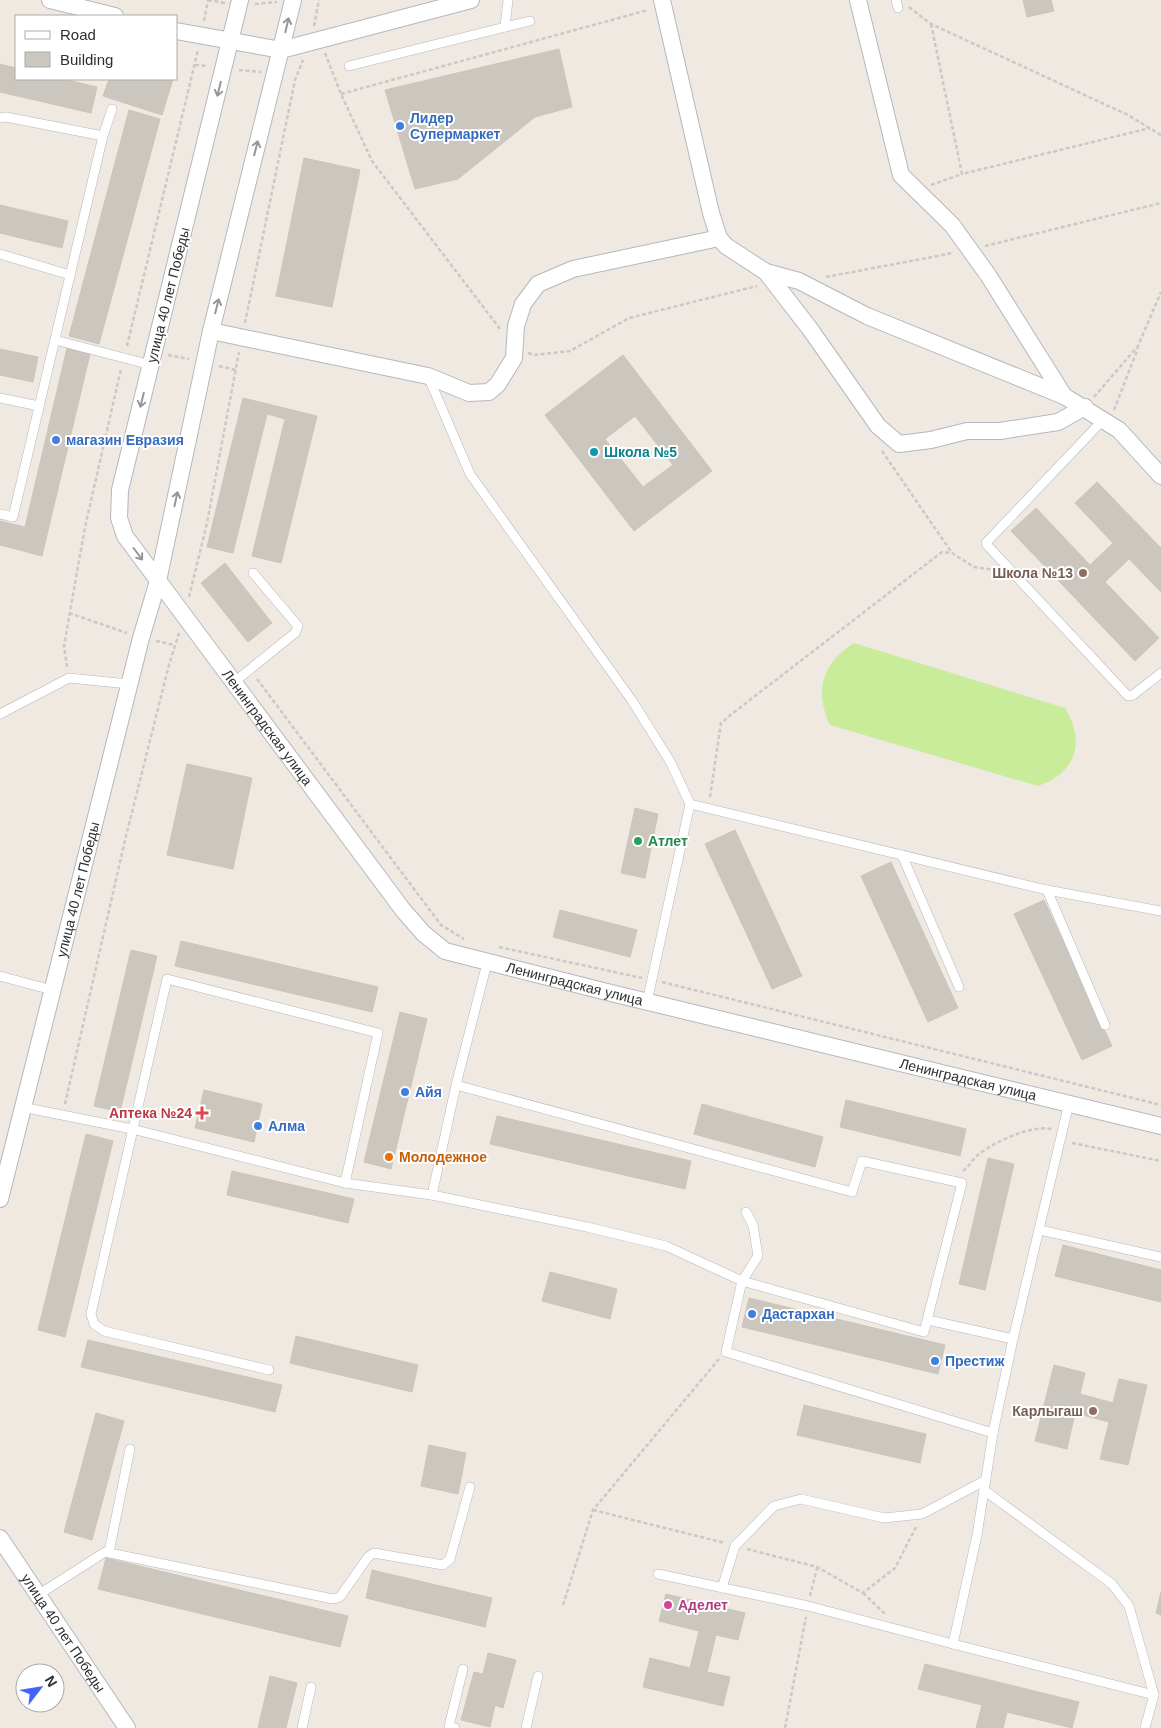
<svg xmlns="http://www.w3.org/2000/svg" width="1161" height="1728" font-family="Helvetica,sans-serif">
<rect width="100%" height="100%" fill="#efe9e1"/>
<path fill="#c9ec9a" d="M854,643L1065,708C1086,742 1076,773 1038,786L830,725C814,691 822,663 854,643Z"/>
<g fill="#cbc7bf" stroke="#cbc5ba" fill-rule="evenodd">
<path d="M1023,0H1051L1054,11L1027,17Z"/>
<path d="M559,49L572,107L535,117L458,179L415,189L385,90Z"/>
<path d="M0,64L16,68V79H63L97,87L91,113L0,92Z"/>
<path d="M109,79H173L162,115L103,96Z"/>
<path d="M129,110L160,119L99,344L69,336Z"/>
<path d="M304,158L360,170L332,307L276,296Z"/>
<path d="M0,205L68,221L62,248L0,233Z"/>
<path d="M67,348L90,354L42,556L0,545V521L25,527Z"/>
<path d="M0,349L38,357L33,382L0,375Z"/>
<path d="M623,355L712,471L634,531L545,415ZM635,416L673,465L643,487L605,439Z"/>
<path d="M243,398L317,416L281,563L252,556L285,419L267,414L233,553L207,547Z"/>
<path d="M1097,482L1161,548V592L1129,559L1105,582L1159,638L1135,661L1011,531L1036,508L1090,565L1113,543L1075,503Z"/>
<path d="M225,563L272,623L248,642L201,583Z"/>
<path d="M187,764L252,778L233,869L167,855Z"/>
<path d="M635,808L658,814L645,878L621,873Z"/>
<path d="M735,830L802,976L772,989L705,844Z"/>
<path d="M891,862L958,1008L928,1022L861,876Z"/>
<path d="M1044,900L1112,1046L1082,1060L1014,914Z"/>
<path d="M560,910L637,930L630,957L553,937Z"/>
<path d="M181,941L378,987L372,1012L175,966Z"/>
<path d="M131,950L157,956L120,1112L94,1106Z"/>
<path d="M400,1012L427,1019L391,1169L364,1162Z"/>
<path d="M204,1090L262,1104L254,1142L195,1128Z"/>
<path d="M846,1100L966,1129L960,1156L840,1127Z"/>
<path d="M702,1104L823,1137L815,1167L694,1134Z"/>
<path d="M497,1116L691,1161L685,1189L490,1144Z"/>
<path d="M86,1134L113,1141L65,1337L38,1330Z"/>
<path d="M988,1158L1014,1164L985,1290L959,1284Z"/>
<path d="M232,1171L354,1199L348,1223L227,1195Z"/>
<path d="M1063,1245L1161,1270V1302L1055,1276Z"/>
<path d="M550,1272L617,1289L610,1319L542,1301Z"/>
<path d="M749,1298L945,1345L938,1374L742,1327Z"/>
<path d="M296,1336L418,1365L412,1392L290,1363Z"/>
<path d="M88,1340L282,1385L275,1412L81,1367Z"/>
<path d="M1054,1365L1085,1373L1080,1394L1113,1403L1119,1379L1147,1385L1128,1465L1100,1459L1109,1422L1075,1413L1067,1449L1035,1441Z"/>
<path d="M804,1405L926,1434L920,1463L797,1435Z"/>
<path d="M96,1413L124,1421L92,1540L64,1532Z"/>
<path d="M429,1445L466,1453L458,1494L421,1486Z"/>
<path d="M106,1558L348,1616L340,1647L98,1589Z"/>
<path d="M372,1570L492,1598L485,1627L366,1598Z"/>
<path d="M1161,1592V1615L1156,1613Z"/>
<path d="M666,1594L745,1613L738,1640L716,1635L707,1672L730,1677L723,1706L643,1687L650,1658L690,1668L699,1631L659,1621Z"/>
<path d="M488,1653L516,1660L503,1708L495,1705L490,1727L461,1720L474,1672L483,1674Z"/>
<path d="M925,1664L1079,1702L1072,1728L1007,1712L1003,1728H976L982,1705L918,1689Z"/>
<path d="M270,1676L297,1683L286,1728H258Z"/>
</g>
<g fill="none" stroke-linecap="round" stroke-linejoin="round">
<defs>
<g id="service">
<path d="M896,0L898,8"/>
<path d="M505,27L508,0"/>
<path d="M349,66L530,21"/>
<path d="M0,118L6,117L103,136"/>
<path d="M0,254L70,275"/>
<path d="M55,340L151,365"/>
<path d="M428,376L470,474L633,702L671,763L690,804L1047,890L1161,911"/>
<path d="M0,398L39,406"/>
<path d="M1103,420L986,543L987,545L1128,696L1133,695L1161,673"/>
<path d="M0,514L13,517L103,136L112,109"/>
<path d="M233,683L295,633L298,626L253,573"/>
<path d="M0,714L69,678L129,684"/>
<path d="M902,855L959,987"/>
<path d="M1047,890L1105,1025"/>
<path d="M0,976L52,990"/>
<path d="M647,1002L690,804"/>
<path d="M456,1085L432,1195L587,1227L666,1246L742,1281L924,1332L962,1183L862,1161L852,1192L456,1085L487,963"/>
<path d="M22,1107L132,1129L345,1183L432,1195"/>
<path d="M746,1212L753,1225L758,1256L742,1281L726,1352L993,1433"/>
<path d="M1040,1230L1161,1257"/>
<path d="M928,1320L1013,1339L1069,1103"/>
<path d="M269,1370L104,1331L94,1324L91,1314L167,979L378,1033L345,1183"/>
<path d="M984,1490L1112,1584L1129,1606L1154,1695L1145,1728"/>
<path d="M109,1552L130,1449"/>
<path d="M658,1574L808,1606L953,1644L977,1535L993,1433L1013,1339"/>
<path d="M722,1588L735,1546L774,1506L801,1499L884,1518L922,1514L986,1480"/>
<path d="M38,1595L105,1552L333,1599L340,1597L368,1557L374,1553L443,1565L450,1559L470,1487"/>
<path d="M953,1644L1154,1695"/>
<path d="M302,1728L311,1687"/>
<path d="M455,1728L449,1726L463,1669"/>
<path d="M526,1728L538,1676"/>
</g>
<g id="minor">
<path d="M50,0L115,16"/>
<path id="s1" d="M240,0L120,490L119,518L125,536L403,910L423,933L445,951L611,993L1161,1126"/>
<path d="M662,0L711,213L719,238L726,246L766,272L799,281L867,316L1064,396L1119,430L1161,476"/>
<path d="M858,0L901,175L952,225L988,275L1064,396"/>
<path d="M176,31L281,50L471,0"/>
<path d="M766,272L810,329L878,426L899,444L931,440L967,431H1000L1058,422L1085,407"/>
<path d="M211,331L428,376L469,393L489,392L498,384L514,358L516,326L523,304L538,284L573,269L719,238"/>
<path id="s2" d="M0,1199L141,638L158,581L211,331L293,0"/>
<path id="s3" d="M0,1538L127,1728"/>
</g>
</defs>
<use href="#service" stroke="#b4b7c1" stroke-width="10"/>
<use href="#minor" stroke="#b4b7c1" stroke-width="18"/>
<g stroke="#c9c9c9" stroke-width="2.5" stroke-dasharray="4 2.5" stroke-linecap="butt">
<path d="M208,0L225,3"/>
<path d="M255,4L277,2"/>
<path d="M909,7L931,24L1128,115L1161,135"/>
<path d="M204,21L208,0"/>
<path d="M931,24L962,174L1150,128"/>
<path d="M314,26L319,0"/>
<path d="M325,53L341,94L372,161L500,329"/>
<path d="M195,65L208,66"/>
<path d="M239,70L261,72"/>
<path d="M341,94L648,10"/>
<path d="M931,185L962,174"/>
<path d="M985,246L1161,203"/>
<path d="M826,277L953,253"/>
<path d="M245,323L295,80L303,60"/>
<path d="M127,346L198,50"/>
<path d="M528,353L534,355L570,351L629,318L757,286"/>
<path d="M168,355L189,359"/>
<path d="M219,366L236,370"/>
<path d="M1094,397L1138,346L1161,292"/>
<path d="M1114,410L1138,348"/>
<path d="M882,451L952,553"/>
<path d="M189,597L207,523L239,352"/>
<path d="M69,613L127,633"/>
<path d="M156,641L175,645"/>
<path d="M67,667L64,646L85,527L121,369"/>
<path d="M257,679L441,925L464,939"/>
<path d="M710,797L721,723L733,713L942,552L952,553L974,567L995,570"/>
<path d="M499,947L642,978"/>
<path d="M662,982L1161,1105"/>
<path d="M65,1104L125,840L169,665L179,633"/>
<path d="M1072,1143L1161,1161"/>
<path d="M963,1171C969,1166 974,1158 979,1154C996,1141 1031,1125 1052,1129"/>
<path d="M593,1510L725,1543"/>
<path d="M747,1549L817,1567L863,1593L895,1568L916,1527"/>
<path d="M863,1593L885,1614"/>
<path d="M810,1596L817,1568"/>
<path d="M563,1605L593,1510L719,1359"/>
<path d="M785,1728L806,1617"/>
</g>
<use href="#service" stroke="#fff" stroke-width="9"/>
<use href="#minor" stroke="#fff" stroke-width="16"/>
</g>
<defs><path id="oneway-shaft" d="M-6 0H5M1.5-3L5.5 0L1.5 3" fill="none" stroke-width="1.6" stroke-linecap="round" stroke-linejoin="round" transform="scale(1.25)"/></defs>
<g stroke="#969696">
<use href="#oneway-shaft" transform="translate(287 25) rotate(-77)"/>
<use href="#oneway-shaft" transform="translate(219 89) rotate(104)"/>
<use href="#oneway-shaft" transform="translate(256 148) rotate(-76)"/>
<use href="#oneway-shaft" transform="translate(217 306) rotate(-76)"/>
<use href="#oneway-shaft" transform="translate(142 400) rotate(104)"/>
<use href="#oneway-shaft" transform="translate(176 499) rotate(-78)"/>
<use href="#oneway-shaft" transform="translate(138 554) rotate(53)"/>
</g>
<g fill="#3f7fe0" stroke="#fff" stroke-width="2">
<circle cx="400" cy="126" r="5"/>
<circle cx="56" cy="440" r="5"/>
<circle cx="405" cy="1092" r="5"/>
<circle cx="258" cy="1126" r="5"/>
<circle cx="752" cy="1314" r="5"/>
<circle cx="935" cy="1361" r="5"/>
</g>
<circle fill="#0f9aa8" stroke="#fff" stroke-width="2" cx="594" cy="452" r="5"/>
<g fill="#8d6e63" stroke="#fff" stroke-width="2">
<circle cx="1083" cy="573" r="5"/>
<circle cx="1093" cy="1411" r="5"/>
</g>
<circle fill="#2e9e5b" stroke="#fff" stroke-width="2" cx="638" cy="841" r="5"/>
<path fill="#e0444e" stroke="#fff" stroke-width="2" d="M199.5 1105.5h5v5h5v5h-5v5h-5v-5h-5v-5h5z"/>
<circle fill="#e8710a" stroke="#fff" stroke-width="2" cx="389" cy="1157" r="5"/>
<circle fill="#d1479c" stroke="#fff" stroke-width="2" cx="668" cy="1605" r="5"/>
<g text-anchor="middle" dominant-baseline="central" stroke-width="4" stroke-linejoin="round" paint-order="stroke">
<g font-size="14" font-weight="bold" fill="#366cbe" stroke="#fff" text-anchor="start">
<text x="410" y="118">Лидер<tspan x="410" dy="16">Супермаркет</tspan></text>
<text x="66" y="440">магазин Евразия</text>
<text x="415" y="1092">Айя</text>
<text x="268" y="1126">Алма</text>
<text x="762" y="1314">Дастархан</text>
<text x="945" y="1361">Престиж</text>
</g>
<g font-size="14" fill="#2e2e2e" stroke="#fff">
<text transform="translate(168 295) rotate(-76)">улица 40 лет Победы</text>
<text stroke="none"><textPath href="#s1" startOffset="790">Ленинградская улица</textPath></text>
<text stroke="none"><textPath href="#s2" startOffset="319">улица 40 лет Победы</textPath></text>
<text stroke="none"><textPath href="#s1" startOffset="1210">Ленинградская улица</textPath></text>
<text stroke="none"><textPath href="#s1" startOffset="1615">Ленинградская улица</textPath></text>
<text stroke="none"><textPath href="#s3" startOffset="114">улица 40 лет Победы</textPath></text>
</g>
<g font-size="14" font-weight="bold" fill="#0d838f" stroke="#fff" text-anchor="start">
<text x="604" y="452">Школа №5</text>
</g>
<g font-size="14" font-weight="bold" fill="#785e54" stroke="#fff" text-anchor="end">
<text x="1073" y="573">Школа №13</text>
<text x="1083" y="1411">Карлыгаш</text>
</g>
<g font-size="14" font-weight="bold" fill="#27864d" stroke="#fff" text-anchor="start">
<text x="648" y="841">Атлет</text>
</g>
<g font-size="14" font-weight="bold" fill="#be3a42" stroke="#fff" text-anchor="end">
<text x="192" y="1113">Аптека №24</text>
</g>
<g font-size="14" font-weight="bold" fill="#c56008" stroke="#fff" text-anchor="start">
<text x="399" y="1157">Молодежное</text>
</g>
<g font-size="14" font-weight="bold" fill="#b23c85" stroke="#fff" text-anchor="start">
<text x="678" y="1605">Аделет</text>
</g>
</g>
<rect x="15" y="15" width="162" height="65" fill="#ffffff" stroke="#ababab"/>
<rect x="25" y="31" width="25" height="8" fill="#ffffff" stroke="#ababab"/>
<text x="60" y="40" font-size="15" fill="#2e2e2e">Road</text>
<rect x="25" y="52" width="25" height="15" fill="#cbc7bf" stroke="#ababab"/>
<text x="60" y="65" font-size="15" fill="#2e2e2e">Building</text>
<g transform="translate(40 1688) rotate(59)"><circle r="24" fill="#ffffff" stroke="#ababab"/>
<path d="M0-4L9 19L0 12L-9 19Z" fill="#4264fb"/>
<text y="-8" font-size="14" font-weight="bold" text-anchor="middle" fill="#2e2e2e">N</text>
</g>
</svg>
